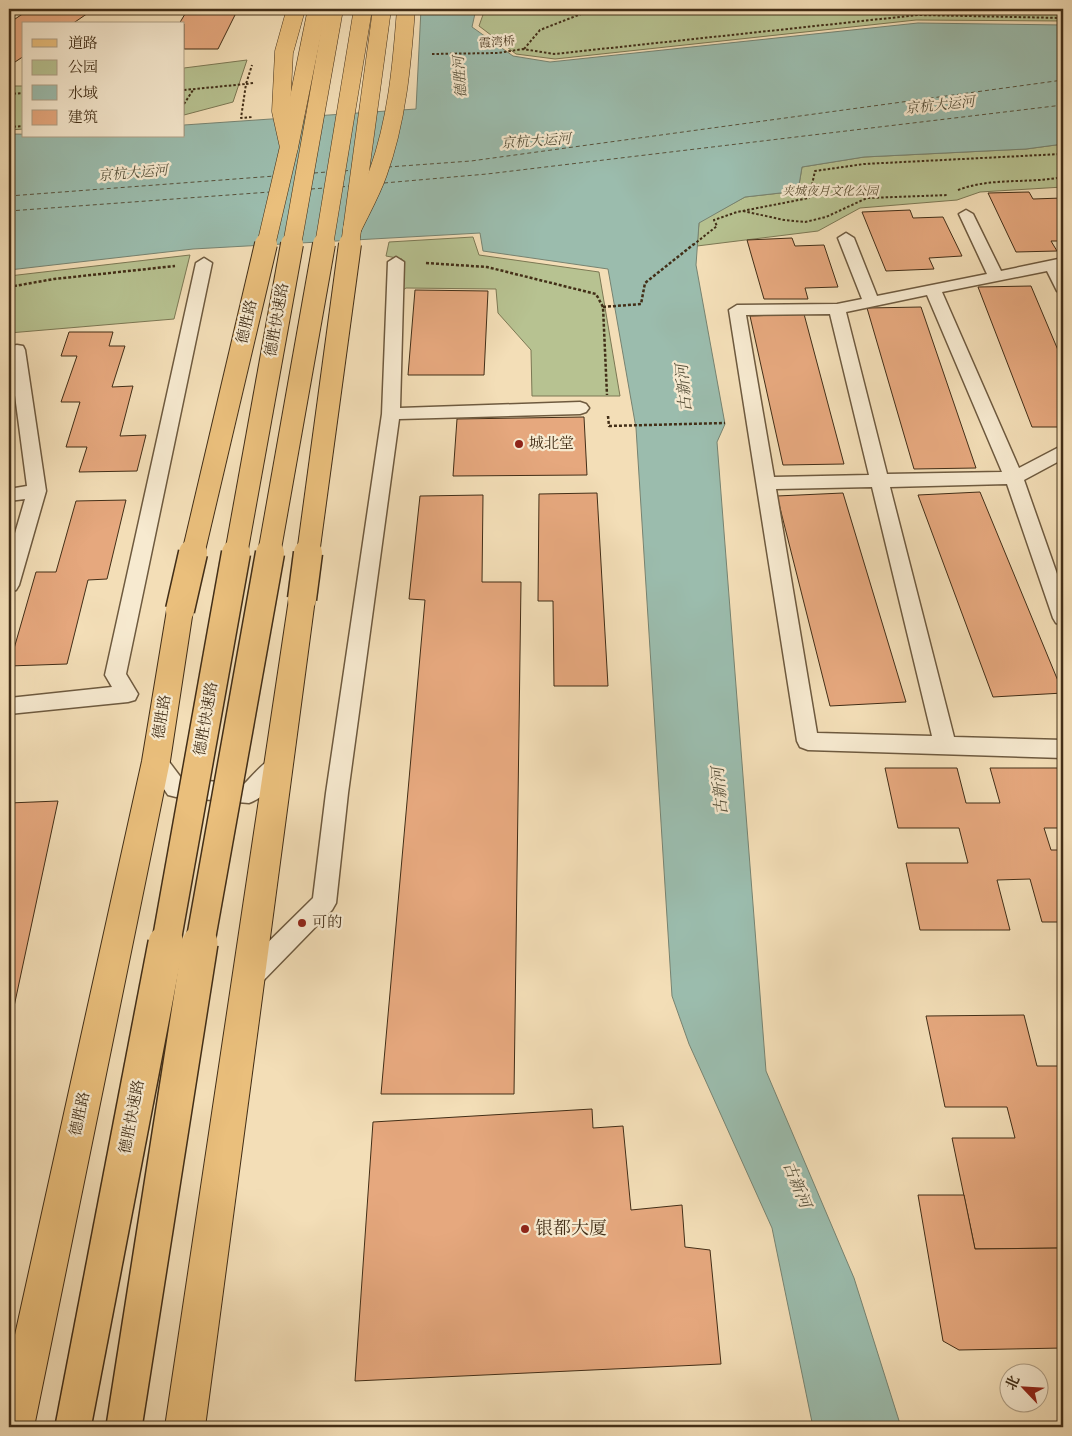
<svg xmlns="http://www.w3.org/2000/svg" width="1072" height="1436" font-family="Vollkorn,'Noto Serif SC',serif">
<rect width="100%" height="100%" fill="#f3deb7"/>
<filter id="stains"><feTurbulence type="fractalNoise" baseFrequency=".004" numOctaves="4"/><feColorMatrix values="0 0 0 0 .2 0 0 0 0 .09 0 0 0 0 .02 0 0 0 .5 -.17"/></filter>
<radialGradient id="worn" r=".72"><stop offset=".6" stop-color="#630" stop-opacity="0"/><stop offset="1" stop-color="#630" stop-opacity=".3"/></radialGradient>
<g fill="#b7c291" stroke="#7c7854">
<path d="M485,9H1063V21L916,20L555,59L516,54L479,26Z"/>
<path d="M247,60L233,102L184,115V68Z"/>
<path d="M9,86H24V129L9,130Z"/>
<path d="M1063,144V187L980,192L957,200L860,208L818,231L697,246L699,222L745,197L798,191L802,167L864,157L1026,149Z"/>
<path d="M473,237L479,255L599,272L620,396H532L531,350L498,313L496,289L406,288L400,292L402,259L386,256L389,242Z"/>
<path d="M190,255L174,319L9,333V276Z"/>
</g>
<path fill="#9bbcad" stroke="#778371" d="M421,9H476L472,27L513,56L550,62L918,23L1063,25V144L1026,149L864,157L802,167L798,191L745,197L699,223L696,265L725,424L717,442L766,1071L854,1278L901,1427H813L772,1228L689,1044L672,996L636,428L608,269L483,251L480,233L193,249L9,270V134L184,136V125L416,109Z"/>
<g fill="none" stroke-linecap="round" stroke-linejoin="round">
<g stroke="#58523c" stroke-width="1" stroke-dasharray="4 3" stroke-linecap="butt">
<path d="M388,167L471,161L1063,80"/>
<path d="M344,171L352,170"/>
<path d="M314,173L327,172"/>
<path d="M384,183L487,174L1063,105"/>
<path d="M341,187L350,186"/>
<path d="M311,189L325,188"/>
<path d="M9,196L275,176"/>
<path d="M9,211L270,192"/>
</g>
</g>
<g fill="#e6a87e" stroke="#422e17">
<path d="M30,9H94L72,24H24V56L9,66V23Z"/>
<path d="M188,9H238L218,49H184V24H179Z"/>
<path d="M1029,192L1033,199L1062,198L1063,200V241H1051L1057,251L1016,252L988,193Z"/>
<path d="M910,210L913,218L943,217L962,256L929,258L934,269L886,271L862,212Z"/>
<path d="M792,238L795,246L824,245L838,287L805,288L808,299H764L747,240Z"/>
<path d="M1031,286L1063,362V427H1032L978,287Z"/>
<path d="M415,290L488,291L484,375H408Z"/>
<path d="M921,307L976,468L914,469L867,308Z"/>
<path d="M804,314L844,464L783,465L750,316Z"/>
<path d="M69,332H113L109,346H125L112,387L133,386L120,436L146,435L137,471L79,472L87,447H66L80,402H61L77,356H61Z"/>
<path d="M584,417L587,475L453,476L457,419Z"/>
<path d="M980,492L1063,693L993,697L918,495Z"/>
<path d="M597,493L608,686H554L553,601H538L539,494Z"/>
<path d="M843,493L906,702L830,706L777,496Z"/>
<path d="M483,495L482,582H521L514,1094H381L425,600L409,599L420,496Z"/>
<path d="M126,500L107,579L88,580L67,664L9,666L36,572H56L76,501Z"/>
<path d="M885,768H957L966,803H1000L990,768H1063V828H1044L1051,850H1063V922H1042L1030,879L997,880L1010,930H920L906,863H968L959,828H898Z"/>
<path d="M58,801L9,1030V803Z"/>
<path d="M1024,1015L1037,1066H1063V1248L975,1249L952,1138H1015L1007,1107H945L926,1016Z"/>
<path d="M592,1109L593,1128L623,1126L631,1210L682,1205L685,1247L710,1250L721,1364L355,1381L373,1122Z"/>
<path d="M918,1195H964L975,1249L1063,1248V1348L959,1350L943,1341Z"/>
</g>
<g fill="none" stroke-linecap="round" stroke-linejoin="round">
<defs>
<g id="service">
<path d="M966,210L973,214L1001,271L1063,258V268H1061L1063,293L1057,291L1047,271L942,292L1019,468L1063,445V459L1024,480L1063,591V625L1056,623L1053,618L1007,484L890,487L954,737L1063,740V758L808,750L800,747L797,741L729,310L737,305L837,304L862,299L838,238L846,233L854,238L877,296L987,274L959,214ZM927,295L1002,472L887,474L846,312ZM830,314L869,475L774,477L746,315ZM872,487L932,736L817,733L776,489Z"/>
<path d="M396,257L404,262L400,408L580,402L586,404L589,408L586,412L580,414L399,419L348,793L336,903L332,910L258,986L249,989L240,986L237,978L240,970L313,898L326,793L382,414L388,262Z"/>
<path d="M204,258L212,263L126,674L138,694L135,700L128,702L9,714V698L112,687L105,675L196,263Z"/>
<path d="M17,345L23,346L25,350L46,491L19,585L16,590L9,592V554L25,499L9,501V489L27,486L9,350L11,346Z"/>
<path d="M156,752L164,755L182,779L244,784C256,773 269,752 287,758L290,764C283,778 264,798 249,803L176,797L168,795L145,761L148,755Z"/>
</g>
<g id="primary">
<path d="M302,590L311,592L315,599L205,1427H165L289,599L293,592Z"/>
<path d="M180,600L189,603L193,610L170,761L34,1427H9V1362L142,761L167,610L171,603Z"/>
</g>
</defs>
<use href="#service" stroke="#6e5a3f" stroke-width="3"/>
<use href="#primary" stroke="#422e17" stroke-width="2"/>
<g stroke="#422e17" stroke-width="2" stroke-dasharray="2.5 2" stroke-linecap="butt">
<path d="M524,49L540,30L581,14L605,9"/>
<path d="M432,54L498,53L523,49L554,54L918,15L1063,18"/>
<path d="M253,83L246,84L241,118L253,117"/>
<path d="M184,90L246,84L252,65"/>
<path d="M9,94L24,93"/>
<path d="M184,104L193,90"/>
<path d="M9,127L24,126"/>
<path d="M958,190C992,177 1028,184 1063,177"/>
<path d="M743,211L784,220L805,222L826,217L867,198L948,195"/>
<path d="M693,245L717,226L714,220L737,212L809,198L815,171L864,164L1061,154L1063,158"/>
</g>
<g stroke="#422e17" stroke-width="2.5" stroke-dasharray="3 2" stroke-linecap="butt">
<path d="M426,263L487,267L596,294L603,307L607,395"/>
<path d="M9,287L54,279L175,266"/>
<path d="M603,307L641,304L645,283L694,244"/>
<path d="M608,416L609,426L725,423"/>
</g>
<use href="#service" fill="#f7ead0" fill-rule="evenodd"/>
<use href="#primary" fill="#eabf7c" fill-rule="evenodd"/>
<defs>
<g id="primary-bridge-far2">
<path d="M266,245L289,147L317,9"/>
<path d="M350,245L382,9"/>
</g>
<g id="primary-bridge-far1">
<path d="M193,554L266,244"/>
<path d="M308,554L350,244"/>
</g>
<g id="primary-bridge">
<path d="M302,599L308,553"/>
<path d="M180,610L193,553"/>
</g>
<g id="trunk-bridge-far3">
<path d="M289,147L281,111L284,52L296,9"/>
<path d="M352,229C361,210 371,193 378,173C397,121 402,64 406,9"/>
<path d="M292,245L334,9"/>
<path d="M324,245L363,9"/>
</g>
<g id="trunk-bridge-far2">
<path d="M236,554L292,244"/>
<path d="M269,554L324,244"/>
</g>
<g id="trunk-bridge-far1">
<path d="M166,944L236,553"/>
<path d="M200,944L270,553"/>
</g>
<g id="trunk-bridge">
<path d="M73,1427L166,943"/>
<path d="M124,1427L200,943"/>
</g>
</defs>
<use href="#primary-bridge-far2" stroke="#422e17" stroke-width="19" stroke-linecap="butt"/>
<use href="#primary-bridge-far1" stroke="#422e17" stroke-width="24" stroke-linecap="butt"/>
<use href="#primary-bridge" stroke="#422e17" stroke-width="31" stroke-linecap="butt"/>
<use href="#trunk-bridge-far3" stroke="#422e17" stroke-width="19" stroke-linecap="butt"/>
<use href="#trunk-bridge-far2" stroke="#422e17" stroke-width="24" stroke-linecap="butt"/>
<use href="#trunk-bridge-far1" stroke="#422e17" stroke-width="31" stroke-linecap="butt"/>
<use href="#trunk-bridge" stroke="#422e17" stroke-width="38" stroke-linecap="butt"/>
<use href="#primary-bridge-far2" stroke="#eabf7c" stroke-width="18"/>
<use href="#primary-bridge-far1" stroke="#eabf7c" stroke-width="22"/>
<use href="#primary-bridge" stroke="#eabf7c" stroke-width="28"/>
<use href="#trunk-bridge-far3" stroke="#eabf7c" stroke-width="18"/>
<use href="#trunk-bridge-far2" stroke="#eabf7c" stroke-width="22"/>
<use href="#trunk-bridge-far1" stroke="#eabf7c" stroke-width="28"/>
<use href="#trunk-bridge" stroke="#eabf7c" stroke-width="35"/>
</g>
<g fill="#8f2418" stroke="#f7ead0" stroke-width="2">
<circle cx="519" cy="444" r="5"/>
<circle cx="302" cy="923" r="5"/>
<circle cx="525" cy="1229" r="5"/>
</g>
<g text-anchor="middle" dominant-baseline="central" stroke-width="4.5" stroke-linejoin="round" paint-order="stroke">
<g font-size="12" fill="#422e17" stroke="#f7ead0">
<text transform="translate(497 43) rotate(-4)">霞湾桥</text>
</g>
<g font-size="12" font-style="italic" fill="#594c2f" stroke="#f7ead0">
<text x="830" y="192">夹城夜月文化公园</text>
</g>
<g font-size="14" font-style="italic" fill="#58523c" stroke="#f7ead0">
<text transform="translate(461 77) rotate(-94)">德胜河</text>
<text transform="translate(940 106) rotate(-6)">京杭大运河</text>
<text transform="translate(536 142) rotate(-4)">京杭大运河</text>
<text transform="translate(133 174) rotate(-5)">京杭大运河</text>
</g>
<g font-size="15" fill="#422e17" stroke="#f7ead0">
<text transform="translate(278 320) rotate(-80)">德胜快速路</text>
<text transform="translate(248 322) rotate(-77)">德胜路</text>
<text transform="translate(163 717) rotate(-81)">德胜路</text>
<text transform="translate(207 719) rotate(-80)">德胜快速路</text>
<text transform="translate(81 1114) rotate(-78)">德胜路</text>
<text transform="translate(133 1117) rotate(-79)">德胜快速路</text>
</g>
<g font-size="15" fill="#422e17" stroke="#f7ead0" text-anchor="start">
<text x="529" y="444">城北堂</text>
<text x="312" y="923">可的</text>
</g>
<g font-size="16" font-style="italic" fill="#58523c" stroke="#f7ead0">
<text transform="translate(685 388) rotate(-95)">古新河</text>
<text transform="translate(721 791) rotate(-95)">古新河</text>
<text transform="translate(796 1185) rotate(68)">古新河</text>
</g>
<g font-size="18" fill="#422e17" stroke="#f7ead0" text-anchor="start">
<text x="535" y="1229">银都大厦</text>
</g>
</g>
<rect width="1072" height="1436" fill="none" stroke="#f3deb7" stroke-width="30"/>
<rect x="10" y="10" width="1052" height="1416" fill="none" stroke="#422e17" stroke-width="2.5"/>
<rect x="15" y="15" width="1042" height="1406" fill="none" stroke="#422e17"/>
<rect x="22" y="22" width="162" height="115" fill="#f7ead0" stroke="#af9f86"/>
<rect x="32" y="39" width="25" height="8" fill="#eabf7c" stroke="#af9f86"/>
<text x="68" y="48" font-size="15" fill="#422e17">道路</text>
<rect x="32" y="60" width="25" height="15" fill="#b7c291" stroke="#af9f86"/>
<text x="68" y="72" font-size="15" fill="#422e17">公园</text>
<rect x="32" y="85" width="25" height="15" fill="#9bbcad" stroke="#af9f86"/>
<text x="68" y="98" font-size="15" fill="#422e17">水域</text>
<rect x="32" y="110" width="25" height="15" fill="#e6a87e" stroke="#af9f86"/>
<text x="68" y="122" font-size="15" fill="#422e17">建筑</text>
<g transform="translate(1024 1388) rotate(295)"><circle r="24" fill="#f7ead0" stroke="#af9f86"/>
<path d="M0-4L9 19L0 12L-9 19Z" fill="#8f2418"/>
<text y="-8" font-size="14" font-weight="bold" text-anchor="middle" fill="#422e17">北</text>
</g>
<rect width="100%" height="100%" filter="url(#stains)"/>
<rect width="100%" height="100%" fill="url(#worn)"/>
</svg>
